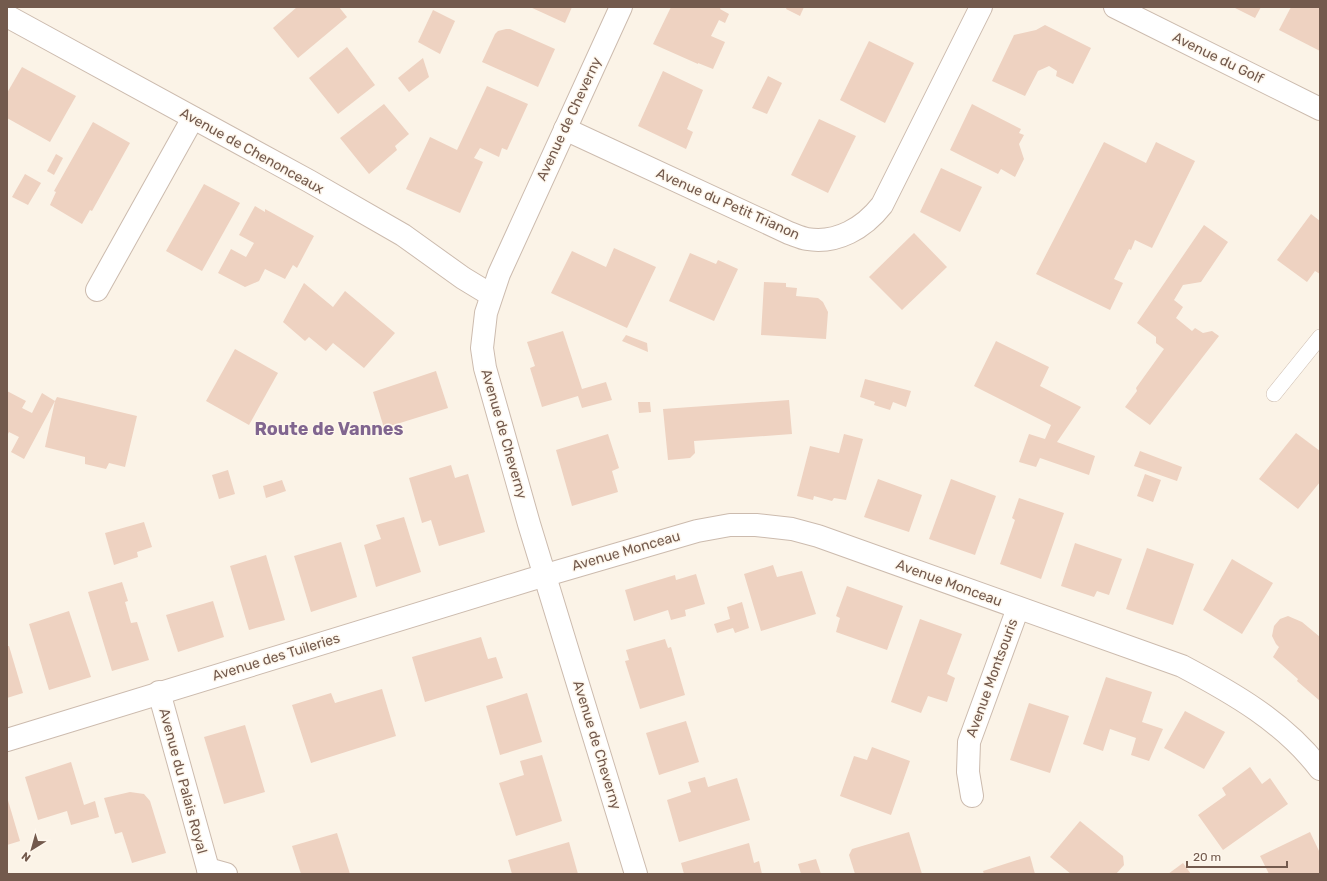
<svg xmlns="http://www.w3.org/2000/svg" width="1327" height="881" font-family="Rubik,sans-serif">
<rect width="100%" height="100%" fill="#fbf3e7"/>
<g fill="#eed2c1">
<path d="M297,7H339L347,17L298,58L273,28Z"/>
<path d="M530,7H572L565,23Z"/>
<path d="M671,7H721L720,9L729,14L725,23L719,20L711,36L725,42L713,69L698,63V64L653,44Z"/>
<path d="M787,7H804L800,16L786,9Z"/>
<path d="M1233,7H1261L1255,18Z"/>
<path d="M1291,7H1320V51L1279,30Z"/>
<path d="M433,10L455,21L440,54L418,42Z"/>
<path d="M1045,25L1091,48L1073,84L1056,76L1057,71L1049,66L1038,71L1025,96L992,81L1014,35L1036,30Z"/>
<path d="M506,29H510L555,49L538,87L482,62L495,34L498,31Z"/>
<path d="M869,41L914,63L885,123L840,100Z"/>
<path d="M347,47L375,85L338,114L309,78Z"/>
<path d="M423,58L429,77L409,92L398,78Z"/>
<path d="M22,67L76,96L50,142L7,118V93Z"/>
<path d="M663,71L703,90L687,129L693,132L686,149L638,126Z"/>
<path d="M768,76L782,83L767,114L752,108Z"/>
<path d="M487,86L528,104L507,150L502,148L499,157L480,148L474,158L483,162L460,213L406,189L430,137L457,150Z"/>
<path d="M384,104L409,134L395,146L397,150L369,174L340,138Z"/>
<path d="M972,104L1021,129L1019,133L1024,135L1019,144L1024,159L1015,177L1001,169L998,174L950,150Z"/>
<path d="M819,119L856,136L828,193L791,175Z"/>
<path d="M93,122L130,143L92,211L90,210L82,224L50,205L56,192L54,191Z"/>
<path d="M1104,142L1146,163L1156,142L1195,161L1152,248L1135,240L1131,250L1129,249L1114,279L1123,283L1110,310L1036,274Z"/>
<path d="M56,154L63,158L54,175L47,171Z"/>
<path d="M941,168L982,187L960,232L920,212Z"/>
<path d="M25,174L41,183L28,205L12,197Z"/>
<path d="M204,184L240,203L202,271L166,251Z"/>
<path d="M255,206L265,212V209L314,236L297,268L293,265L285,279L265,269L259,281L245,287L218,273L231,249L246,257L254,243L239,235Z"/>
<path d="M1311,214L1320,221V274L1315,271L1307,282L1277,260Z"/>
<path d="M1204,225L1228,242L1201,282L1183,285L1174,300L1183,307L1176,318L1192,331L1195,328L1203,333L1212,331L1219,336L1150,425L1125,407L1137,391L1136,388L1164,349L1156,343V337L1137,323Z"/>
<path d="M914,233L947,267L902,310L869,277Z"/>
<path d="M614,248L656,267L627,328L551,293L572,251L606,267Z"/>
<path d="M690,253L716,264L718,260L738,269L714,321L669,301Z"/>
<path d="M764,282L786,283V287L797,288L796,296L818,298L823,302L828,312L826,339L761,335Z"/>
<path d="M304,283L333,307L345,291L395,333L364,368L333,343L326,351L309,337L305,341L283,322Z"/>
<path d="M563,331L582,389L606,382L612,400L582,408L578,396L542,407L530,368L535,366L527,342Z"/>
<path d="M626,335L647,343L648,352L622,341Z"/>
<path d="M996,341L1049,367L1040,386L1081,407L1057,442L1095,456L1089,475L1040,458L1036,467L1019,462L1029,434L1045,439L1051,425L974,386Z"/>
<path d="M235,349L278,373L249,425L206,401Z"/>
<path d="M436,371L448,408L384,428L373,392Z"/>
<path d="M865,379L911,391L906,407L893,402L890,410L874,405L875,402L860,397Z"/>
<path d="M7,391L26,401L22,408L32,413L42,393L55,401L57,397L137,416L125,467L109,463L106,469L85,464V457L45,447L55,401L24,459L11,452L19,437L9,432L7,436Z"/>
<path d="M789,400L792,434L694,441L695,453L690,458L668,460L663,409Z"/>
<path d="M638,402H650L651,412L639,413Z"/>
<path d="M1296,433L1320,451V482L1298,509L1259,479Z"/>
<path d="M608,434L619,468L612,471L618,492L572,506L556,450Z"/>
<path d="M844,434L863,439L846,500L834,498L832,501L814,496L813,500L797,496L810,446L839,453Z"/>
<path d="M1140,451L1182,467L1177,481L1134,466Z"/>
<path d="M451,465L455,478L468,474L485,532L439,546L431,520L422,523L409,478Z"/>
<path d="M228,470L235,494L219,499L212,475Z"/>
<path d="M1145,474L1161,480L1153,502L1137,496Z"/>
<path d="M878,479L922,495L909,532L864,517Z"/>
<path d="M951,479L996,496L975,555L929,539Z"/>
<path d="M282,480L286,491L266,498L263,486Z"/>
<path d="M1019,498L1064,513L1041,579L1000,564L1015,520L1012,518Z"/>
<path d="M404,517L421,572L376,587L364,545L381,539L376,525Z"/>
<path d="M144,522L152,547L137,552L138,557L114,565L105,533Z"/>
<path d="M341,542L357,597L311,612L294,556Z"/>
<path d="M1075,543L1122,559L1109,595L1097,591L1094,597L1061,586Z"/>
<path d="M1147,548L1194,564L1173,625L1126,609Z"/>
<path d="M266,555L285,620L249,630L230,566Z"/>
<path d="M1232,559L1273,583L1242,634L1203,610Z"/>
<path d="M773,565L777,577L802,571L816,614L761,631L744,574Z"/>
<path d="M696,574L705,604L685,610L686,616L671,620L668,610L634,621L625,590L675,575L676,580Z"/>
<path d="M122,582L128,601L125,602L131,623L137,622L149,660L112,671L88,592Z"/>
<path d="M847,586L903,606L887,650L836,632L840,618L836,616Z"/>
<path d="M213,601L224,637L178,652L166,615Z"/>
<path d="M742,602L749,628L735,633L733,628L717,633L714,624L730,619L727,607Z"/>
<path d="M69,611L91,677L49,690L29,624Z"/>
<path d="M1288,616L1302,622L1320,637V701L1297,681L1298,679L1273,657L1279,647L1276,644L1272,636L1274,626L1280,619Z"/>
<path d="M920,619L962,634L947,674L955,678L947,702L928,696L921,713L891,702Z"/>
<path d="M481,637L488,659L496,657L503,678L425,702L412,657Z"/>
<path d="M665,639L668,648L671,647L685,695L640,709L625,661L629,660L626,650Z"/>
<path d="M7,646H9L23,693L7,698Z"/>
<path d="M1106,677L1152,692L1142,722L1163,729L1149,761L1131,755L1136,738L1110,729L1103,751L1083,744Z"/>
<path d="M382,689L396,736L311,763L292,705L331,693L335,703Z"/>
<path d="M527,693L542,742L500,755L486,706Z"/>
<path d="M1029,703L1069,716L1050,773L1010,760Z"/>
<path d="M1185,711L1225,732L1204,769L1164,748Z"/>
<path d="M686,721L699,762L659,775L646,733Z"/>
<path d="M245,725L265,792L224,804L204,737Z"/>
<path d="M872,747L910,761L891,815L840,796L854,756L867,760Z"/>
<path d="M542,755L562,821L516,836L499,783L524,775L520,761Z"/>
<path d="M71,762L84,805L95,801L99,817L71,825L67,811L38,820L25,777Z"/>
<path d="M1250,767L1262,784L1270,778L1288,804L1223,850L1198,815L1226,795L1222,788Z"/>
<path d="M705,777L708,787L737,778L750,820L679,842L667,800L691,792L688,782Z"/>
<path d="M130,792L144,794L150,801L166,853L132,863L122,832L115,834L104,798Z"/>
<path d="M7,797L20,841L7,845Z"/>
<path d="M1080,821L1123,856L1124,865L1116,874H1071L1050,857Z"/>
<path d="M909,832L922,874H855L849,855L852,849Z"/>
<path d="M1310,832L1320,853V874H1269L1260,856Z"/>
<path d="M337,833L350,874H301L292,846Z"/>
<path d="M569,842L578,874H512L508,860Z"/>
<path d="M749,843L754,863L759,861L762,874H684L681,863Z"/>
<path d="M1030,856L1035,874H984L983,871Z"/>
<path d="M816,859L821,874H801L798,864Z"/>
<path d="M1183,863L1191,874H1168Z"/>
</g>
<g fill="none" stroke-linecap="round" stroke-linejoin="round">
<defs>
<path id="service" d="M1274,394L1320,337"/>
<g id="minor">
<path d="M621,7L499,274L486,313L482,348L485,368L529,524L636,874"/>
<path d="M1115,7L1320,109"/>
<path d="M7,16L309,181L403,235L463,278L491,295"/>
<path d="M565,129L789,233C795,235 801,238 807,239C837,244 864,228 882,205L981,7"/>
<path d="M97,290L193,118"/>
<path d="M159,692L208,869"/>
<path d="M7,740L529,580L697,531L730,525H756L792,529L818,536L1182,666C1233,693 1284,722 1320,769"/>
<path d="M972,796L968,772L969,742L1018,608"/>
<path d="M208,869L226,874"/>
</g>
</defs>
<use href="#service" stroke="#ccbbae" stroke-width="16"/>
<use href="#minor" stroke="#ccbbae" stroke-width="24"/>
<use href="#service" stroke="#fff" stroke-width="15"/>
<use href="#minor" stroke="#fff" stroke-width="22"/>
</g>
<g text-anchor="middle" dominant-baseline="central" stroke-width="3" stroke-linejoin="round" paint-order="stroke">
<g font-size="14" fill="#735a4d" stroke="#fef7ed">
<text transform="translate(1218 58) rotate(26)">Avenue du Golf</text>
<text transform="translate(569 119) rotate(-65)">Avenue de Cheverny</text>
<text transform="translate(252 151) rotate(29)">Avenue de Chenonceaux</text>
<text transform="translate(728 204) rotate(24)">Avenue du Petit Trianon</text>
<text transform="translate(504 434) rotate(74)">Avenue de Cheverny</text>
<text transform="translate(626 551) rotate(-16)">Avenue Monceau</text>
<text transform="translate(949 583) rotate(20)">Avenue Monceau</text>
<text transform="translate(276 657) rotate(-17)">Avenue des Tuileries</text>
<text transform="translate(992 678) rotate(-70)">Avenue Montsouris</text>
<text transform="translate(597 745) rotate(73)">Avenue de Cheverny</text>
<text transform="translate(183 781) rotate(75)">Avenue du Palais Royal</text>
</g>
<g font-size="18" font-weight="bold" fill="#80658f" stroke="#fef7ed">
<text x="329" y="429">Route de Vannes</text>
</g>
</g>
<rect width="1327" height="881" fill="none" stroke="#735a4d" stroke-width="16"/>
<g transform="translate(32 849) rotate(217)" stroke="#fef7ed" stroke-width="3" paint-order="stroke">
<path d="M0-3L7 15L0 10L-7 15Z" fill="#735a4d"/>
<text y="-6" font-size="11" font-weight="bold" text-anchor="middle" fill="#735a4d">N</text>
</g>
<path d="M1187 861v6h100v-6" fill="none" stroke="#735a4d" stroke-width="2"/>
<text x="1193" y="861" font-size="12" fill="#735a4d" stroke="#fef7ed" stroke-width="3" paint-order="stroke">20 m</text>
</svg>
